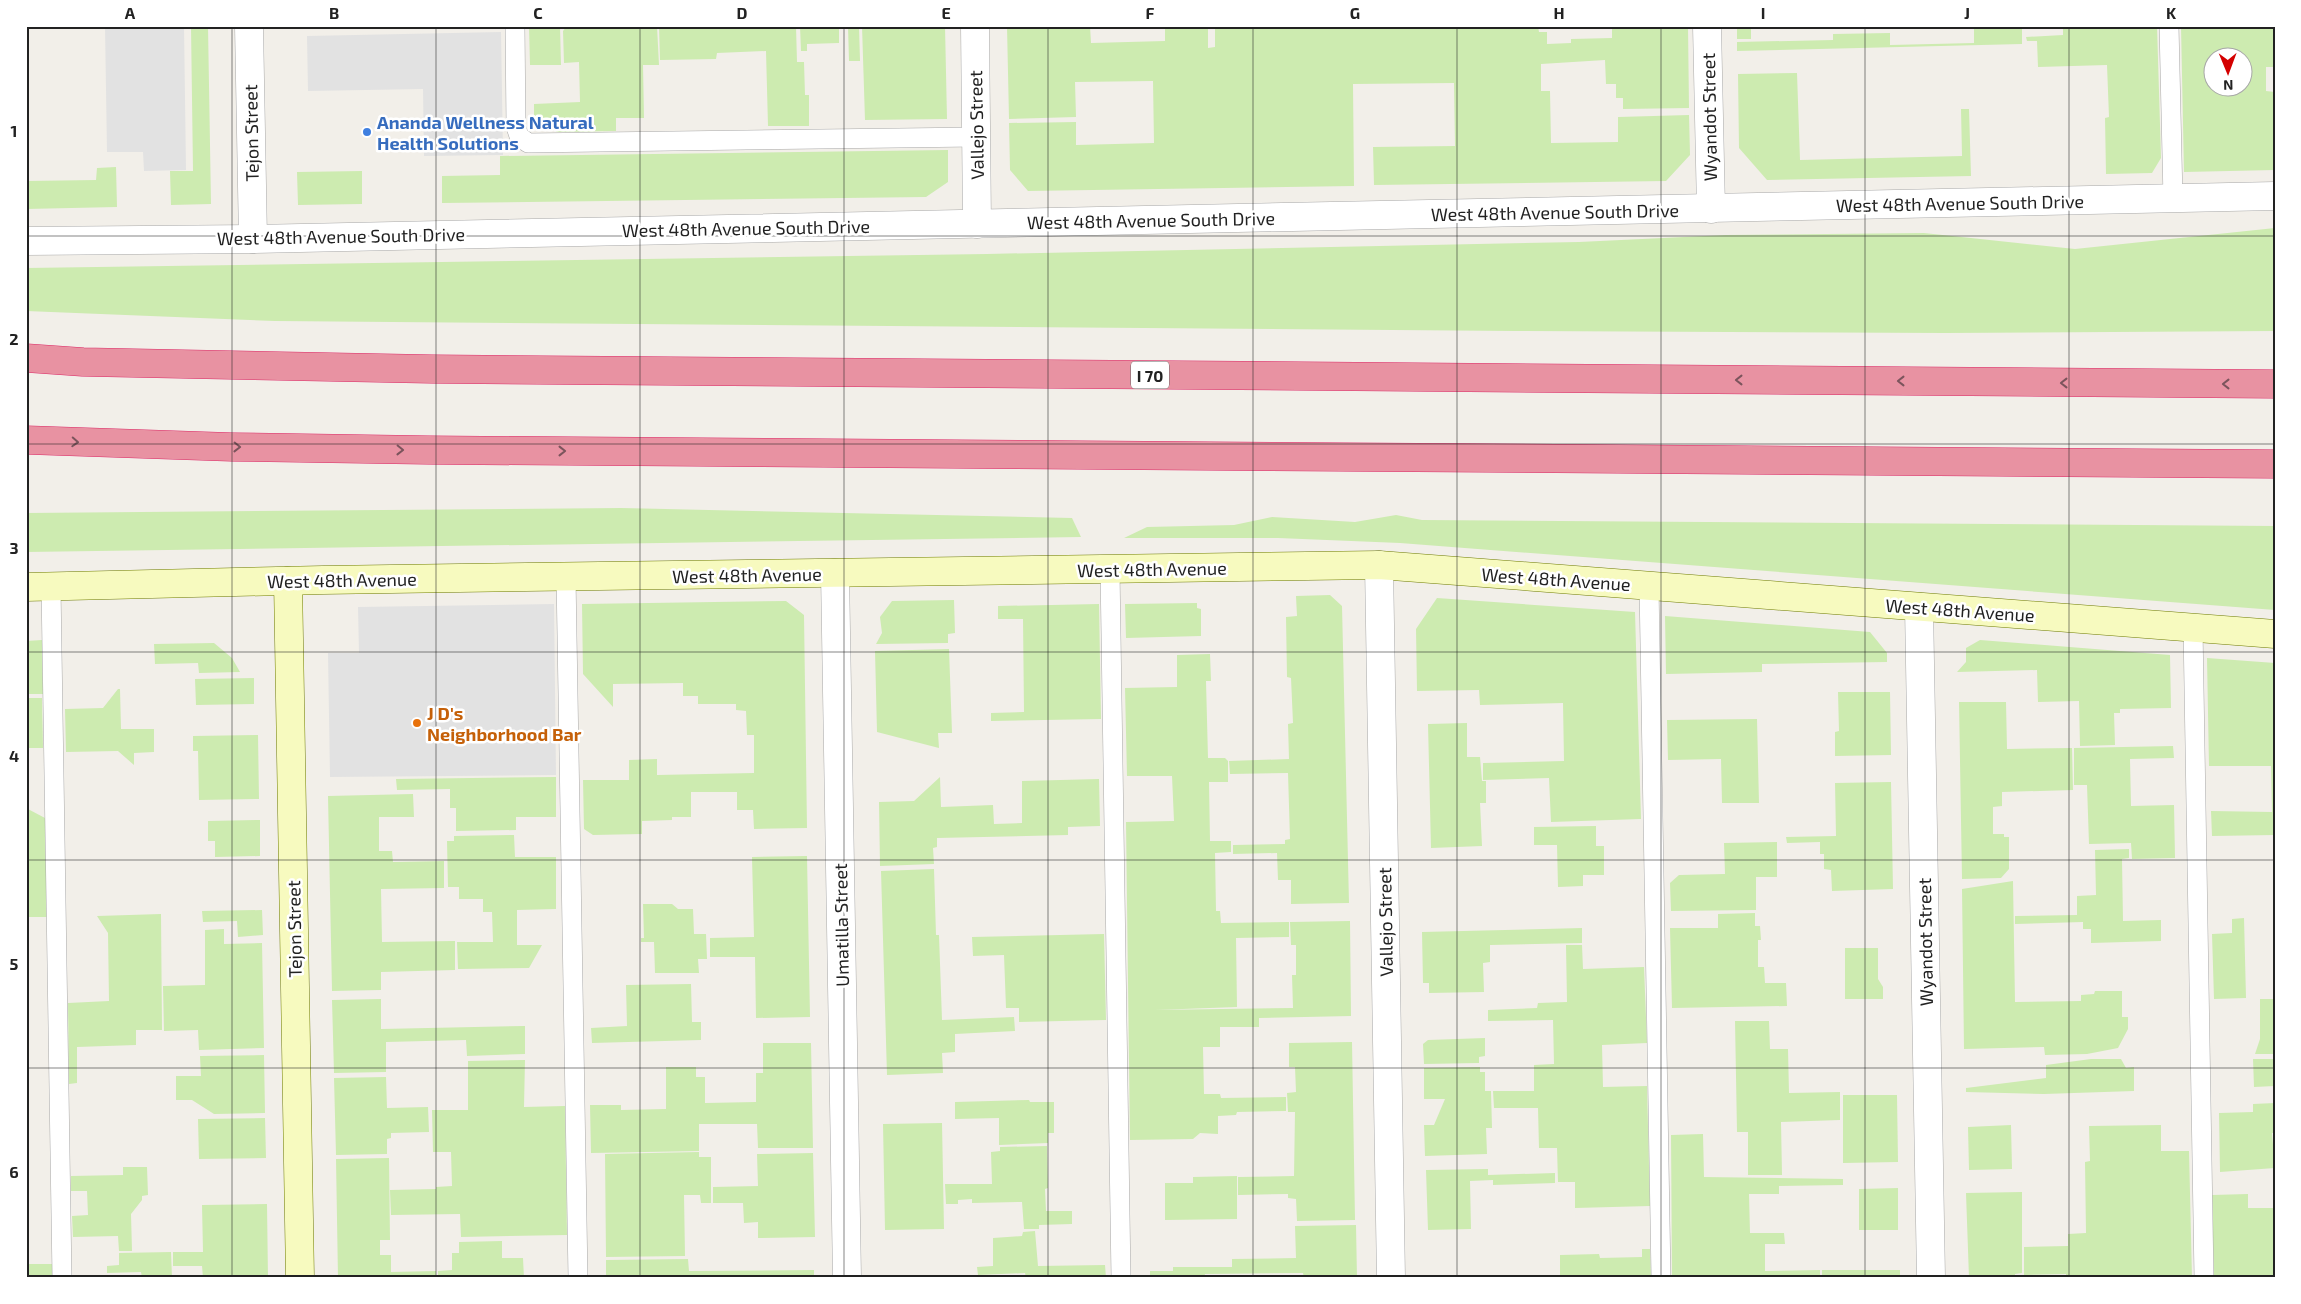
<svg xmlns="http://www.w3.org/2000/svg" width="2301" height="1304" font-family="'Exo 2',sans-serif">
<rect width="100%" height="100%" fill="#f2efe9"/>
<g fill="#cdebb0" fill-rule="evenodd">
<path d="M191,26H208L211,204L171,205L170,171H193Z"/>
<path d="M529,26H560L561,65H530Z"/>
<path d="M567,26H657L659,65H643L644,118H616V131L557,132L534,118V104L580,102L579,62L564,63L563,31Z"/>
<path d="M659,26H796L797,62H804L805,95H809V126H768L766,51L717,53L716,59L660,60Z"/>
<path d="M800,26H839V43L807,44V51H801Z"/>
<path d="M848,26H859L860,61H849Z"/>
<path d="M862,26H945L947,119L865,120Z"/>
<path d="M1007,26H1090L1091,43L1165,41V26H1208V48L1215,47V26H1538L1539,32H1547V44L1571,43V39L1612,38V26H1688L1689,108L1623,109V98H1616V84H1606L1605,60L1541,64V91H1550L1551,143L1618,142V117L1689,115L1690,155L1666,181L1374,185L1373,147L1455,146L1454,83L1353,84L1354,186L1028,191L1010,170L1009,123L1076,122V145L1154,143L1153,81L1075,82L1076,117L1009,119Z"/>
<rect x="1737" y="26" width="14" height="13"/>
<path d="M1974,26H2022V44L1737,51V42L1833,40V34L1890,33V45L1974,43Z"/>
<path d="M2063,26H2157L2161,158L2152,173L2106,174L2105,118L2109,117L2107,65L2038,67L2037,41H2027L2026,37L2063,35Z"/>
<path d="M2181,26H2275V67H2266V91L2275,92V170L2184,172ZM2214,58H2244V88H2214Z"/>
<path d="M1797,73L1800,160L1962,156L1961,109H1969L1971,176L1767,180L1739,148L1738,74Z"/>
<path d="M948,150V182L926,197L442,203V176L500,175V156Z"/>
<path d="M116,167L117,207L26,209V181L96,180L97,168Z"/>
<path d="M362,171V204L298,205L297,172Z"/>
<path d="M2275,228V331L1945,333L1515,331L275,321L26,311V268L987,254L1579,242L1726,235L1924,233L2075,249Z"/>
<path d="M621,508L1072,518L1081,537L26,552V513Z"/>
<path d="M1396,515L1422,520L2275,526V610L1400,543L1278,538H1124L1147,527L1234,525L1272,517L1355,522Z"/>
<path d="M1330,595L1342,606L1349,903L1291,904V880H1278L1277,853L1233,854V845L1285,844V840L1290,839L1288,773L1230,774L1229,761L1289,759L1288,724L1293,723L1291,678L1287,677L1286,617L1297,616L1296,596Z"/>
<path d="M1437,598L1635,612L1641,819L1551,822L1549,778L1483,780V763L1564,761L1563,703L1480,705L1479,690L1417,691L1416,629Z"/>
<path d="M954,600L955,633L948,634V643L876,644L882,633L880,617L892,601Z"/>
<path d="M786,601L804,615L807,828L754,829L753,810H737V792H691V817H672V820L642,821V834L593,835L584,829L583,780H629V760L657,759V775L754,773V735H747L746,711L736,710V704H698V696H683V683L613,684V707L583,674L582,604Z"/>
<path d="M1197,603V608L1201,609V636L1126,638L1125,604Z"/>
<path d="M1099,604L1101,719L991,721V713L1024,712L1023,619H998V606Z"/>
<path d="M1665,616L1870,632L1887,653V662L1762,664V672L1666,674Z"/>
<path d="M42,640L43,694H26V641Z"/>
<path d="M1980,640L2170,655L2171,708L2120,709V713H2114L2115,745L2080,746L2079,701L2038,702L2037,670L1957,672L1966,662V648Z"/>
<path d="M214,643L232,658L240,672L199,673L198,663L155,664L154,644Z"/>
<path d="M949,649L952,733H938L939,748L877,732L875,651Z"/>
<path d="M1210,654L1211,681H1206L1208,758H1225L1228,761V782H1209L1210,841H1231V852L1215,853L1216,911H1220L1221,923L1289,922V937L1236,938L1237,1007L1155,1010L1293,1008L1292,975H1296V945H1291L1290,922L1350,921L1351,1016L1259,1018V1027H1220V1047H1203L1204,1094H1220L1221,1098L1286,1097V1111L1237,1112L1236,1115L1218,1116V1134L1200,1133L1193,1139L1130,1140L1126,822L1174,821L1172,776H1127L1125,688L1177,687V655Z"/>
<path d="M2207,658L2275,663V835L2212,836L2211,811L2272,812L2271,766H2209Z"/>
<path d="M254,678V704L196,705L195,679Z"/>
<path d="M118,689H120L121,729H154V752L134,753V765L118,751L66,752L65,709L103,708Z"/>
<path d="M1838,692H1890L1891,755L1835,756V732L1839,731Z"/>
<path d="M26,698H42L43,748H26Z"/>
<path d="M1959,702H2006L2007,749L2072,748L2073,790L2002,792V806L1993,807V834H2004V837H2009V869L2001,878L1962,879Z"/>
<path d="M1757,719L1759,803H1722L1721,759L1668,760L1667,720Z"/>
<path d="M1467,723V757H1480L1482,781H1486V803H1480L1482,846L1431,848L1428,724Z"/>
<path d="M258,735L259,799L199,800L198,751H193V736Z"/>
<path d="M2173,746L2174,758L2130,759L2131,806L2174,805L2175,858L2132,859L2131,843L2089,844L2087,785H2074V748Z"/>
<path d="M556,777V817H516V830L456,831V808H450V789L397,790L396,779Z"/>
<path d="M940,777L941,807L993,805L994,824L1022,823V781L1099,779L1100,826L1068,827V835L937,838V847L933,848L934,864L880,866L879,802L914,801Z"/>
<path d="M1891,782L1893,889L1832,891L1831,870L1824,869V854H1820V842L1787,843L1786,837L1836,836L1835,783Z"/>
<path d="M413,794L414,817H379V851H392L393,862L444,861V888L381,889L382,942L455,941V970L381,972V990L332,991L328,796Z"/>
<path d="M26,808L45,818L47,917H26Z"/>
<path d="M260,820V856L215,857V841H208V821Z"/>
<path d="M1596,826V846H1604V875H1583V886L1558,887L1557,845H1534V827Z"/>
<path d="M514,835L515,857H556V909L517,910V945H542L529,968L458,969L457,942H493L492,912H483V899H459V887H448L447,841H454V836Z"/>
<path d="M1777,842V877H1756V910L1671,911L1670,883L1679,875L1725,874L1724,843Z"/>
<path d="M2129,849V858L2122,859L2123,921L2161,920V941L2091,943V929H2083V922L2015,924V916L2077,915V896L2096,895L2095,850Z"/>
<path d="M807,856L810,1017L756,1018L755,957H710V938L754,937L752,857Z"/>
<path d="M934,869L936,935H939L942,1020L1014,1017L1015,1031L955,1034V1052L942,1053L943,1073L887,1075L881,871Z"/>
<path d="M2013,881L2015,1002L2081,1001V995L2094,994L2095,991H2122V1017H2128V1029L2118,1048L2087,1054L2045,1055L2044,1047L1964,1049L1962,889Z"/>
<path d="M643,904H672L678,909H693L694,934H706L707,959H698L699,973H655L654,942H641V938H644Z"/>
<path d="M262,910L263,935L238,937L237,921L203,922L202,911Z"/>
<path d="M1755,913V926H1760L1761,940H1758V967H1764L1765,983H1786L1787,1006L1672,1008L1670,928H1718V914Z"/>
<path d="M161,914L162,1030H136V1045L77,1047V1083L69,1084L68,1003L109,1001L108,933L97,916Z"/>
<path d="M2244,918L2246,998L2214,999L2212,934L2232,933V919Z"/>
<path d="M1582,928V943L1490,945V962L1483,963L1484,992L1429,993V983H1423L1422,932Z"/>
<path d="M224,929V944L262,943L264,1048L199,1050L198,1030L164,1031L163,986L205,985V930Z"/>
<path d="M1104,934L1106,1020L1019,1022V1008H1006L1004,955L973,956L972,937Z"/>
<path d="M1566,945H1582L1583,969L1644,967L1647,1043L1602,1045L1603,1087L1647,1086L1650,1206L1575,1208V1182H1558L1557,1148H1539L1538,1108H1494L1493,1091H1534V1065L1554,1064L1553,1020L1488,1021V1010L1537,1008L1538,1003L1567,1002Z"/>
<path d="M1845,948H1878V979L1883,987V999H1845Z"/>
<path d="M691,984L692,1022H701V1040L592,1043L591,1028L627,1026L626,985Z"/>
<path d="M381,999V1029L525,1026V1054L467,1056L466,1040L386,1042V1072L334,1073L332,1000Z"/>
<path d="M2260,999H2275V1054H2255L2260,1039Z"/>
<path d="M1735,1021H1769L1770,1049H1788L1789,1093L1840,1092V1120L1781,1122L1782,1175H1748V1132H1737Z"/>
<path d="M1485,1038V1056L1479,1057V1063L1424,1064L1423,1044L1428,1040Z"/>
<path d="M1352,1042L1355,1220L1297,1221L1296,1199L1288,1198V1194L1238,1195V1177L1294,1176L1295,1112H1288L1287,1093L1296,1092L1295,1067H1289V1043Z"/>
<path d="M763,1043H811L813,1148H758L757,1124H699V1151L591,1153L590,1105H621V1110L666,1109V1067H696V1077H705V1103L756,1102V1073H763Z"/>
<path d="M264,1055L265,1113L214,1114L192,1100H176V1076H201L200,1056Z"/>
<path d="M2091,1059H2121L2126,1068L2134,1067V1091L2044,1094L1966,1092V1088L2046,1078V1065Z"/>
<path d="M2253,1059H2275V1086L2254,1087Z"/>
<path d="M525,1060L524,1107L565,1106L567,1235L461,1237L460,1214L391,1215L390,1190L436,1189V1187L452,1186L451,1152H433L432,1110H468V1061Z"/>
<path d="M1480,1067V1072H1485V1091H1491L1492,1128H1486L1487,1154L1425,1156L1424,1125H1434L1445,1099H1424V1068Z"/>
<path d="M386,1077L387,1108L428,1107L429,1132L391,1133V1138L387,1139V1154L336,1155L334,1078Z"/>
<path d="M1843,1095H1897L1898,1162L1843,1163Z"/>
<path d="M1029,1100L1030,1102H1054V1133H1048V1143L999,1145V1118L955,1119V1102Z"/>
<path d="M2275,1103V1133H2272L2275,1168L2220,1172L2219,1113L2253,1112V1104Z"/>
<path d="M265,1118L266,1158L199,1159L198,1119Z"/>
<path d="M942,1123L944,1229L885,1230L883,1124Z"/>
<path d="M2011,1125L2012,1169L1969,1170L1968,1127Z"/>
<path d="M2161,1125V1151H2189L2192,1278H2066V1274L2024,1275V1247L2068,1246V1234L2086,1233L2085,1162L2090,1161L2089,1126Z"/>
<path d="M1703,1134L1704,1177L1843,1179V1185L1779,1186V1194H1749L1750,1233H1784L1785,1244H1765V1271L1820,1270V1278H1672L1671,1135Z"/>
<path d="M1047,1146L1048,1188L1045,1189L1046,1211H1072V1224L1039,1225V1229H1024L1022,1202L972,1203V1199L958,1200V1204H946L945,1184H992L991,1152L1000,1151V1147Z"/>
<path d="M699,1152V1157H711V1203H701L700,1195H684L685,1256L606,1257L605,1154Z"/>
<path d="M813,1153L815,1237L758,1238V1222L744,1223L743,1203H713V1187L758,1186L757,1154Z"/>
<path d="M389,1158L390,1240H380V1255H391V1272L436,1271V1278H338L336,1159Z"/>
<path d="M123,1167H147L148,1195L142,1196V1200L131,1214L132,1251H119L118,1236L73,1237L72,1216L88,1215L87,1191H71V1176L123,1175Z"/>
<path d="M1488,1169V1175L1555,1173V1183L1493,1185V1180L1470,1181L1471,1229L1428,1230L1426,1170Z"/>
<path d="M1237,1176V1219L1165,1220V1183H1193V1177Z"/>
<path d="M1898,1188V1230H1859V1189Z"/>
<path d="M2022,1192V1273L2015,1274V1278H1969L1966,1193Z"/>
<path d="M2248,1194V1208H2275V1278H2214L2212,1195Z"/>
<path d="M267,1204L268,1278H203L202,1266H173V1252H203L202,1205Z"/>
<path d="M1356,1225L1357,1278H1304L1303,1273L1205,1274L1204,1278H1150V1271H1173V1267H1232V1259L1296,1258L1295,1226Z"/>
<path d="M1035,1231L1038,1266L1105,1265L1106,1278H1026L1025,1273L978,1275L977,1267L993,1266V1238L1022,1236L1023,1232Z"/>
<path d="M502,1241V1258H523L524,1278H438V1271L452,1270V1253H459V1242Z"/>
<path d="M1642,1249H1650L1651,1278H1560V1255L1599,1254L1600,1258L1642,1257Z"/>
<path d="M171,1252L172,1278H142L141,1272L107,1273V1266L119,1265V1253Z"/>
<path d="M688,1259L689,1271L814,1270V1278H606V1260Z"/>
<rect x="26" y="1264" width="27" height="14"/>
<rect x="1822" y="1270" width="78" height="8"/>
</g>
<g fill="#e2e2e2">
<path d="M105,26H184L186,170L144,171L143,152H107Z"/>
<path d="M501,32L503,155L424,156L423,89L308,91L307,36Z"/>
<path d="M554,604L556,775L330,777L328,653H359L358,607Z"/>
</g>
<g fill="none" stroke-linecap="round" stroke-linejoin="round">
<defs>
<g id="lane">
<path d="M515,26L516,127L519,136L528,143L976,137"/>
<path d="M2169,26L2173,199"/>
<path d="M1110,570L1121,1278"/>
<path d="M566,577L578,1278"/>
<path d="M1649,586L1661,1278"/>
<path d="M51,587L62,1278"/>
<path d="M2193,628L2204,1278"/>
</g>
<g id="street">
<path d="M249,26L253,239"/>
<path d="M975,26L977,224"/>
<path d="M1707,26L1711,209"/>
<path d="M26,241L253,239L2275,196"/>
<path d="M1379,565L1391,1278"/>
<path d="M835,573L847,1278"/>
<path d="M1919,607L1931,1278"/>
</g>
<g id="secondary">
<path d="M288,581L300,1278"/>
<path d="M26,587L323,580L1379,565L2275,634"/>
</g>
<g id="highway">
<path d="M26,358L83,362L431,369L2275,384"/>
<path d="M26,440L232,447L427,450L2275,464"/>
</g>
</defs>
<use href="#lane" stroke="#a9a9a9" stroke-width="20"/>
<use href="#street" stroke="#a9a9a9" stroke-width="29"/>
<use href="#secondary" stroke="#707d05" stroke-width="29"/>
<use href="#highway" stroke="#dc2a67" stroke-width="29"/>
<use href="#lane" stroke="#fff" stroke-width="19"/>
<use href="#street" stroke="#fff" stroke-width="28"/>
<use href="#secondary" stroke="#f7fabf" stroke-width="28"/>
<use href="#highway" stroke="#e892a2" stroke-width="28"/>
</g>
<defs><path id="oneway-chevron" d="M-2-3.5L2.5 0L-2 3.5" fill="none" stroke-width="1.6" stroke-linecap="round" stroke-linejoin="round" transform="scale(1.25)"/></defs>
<g stroke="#7b545c">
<use href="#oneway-chevron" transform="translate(1739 380) rotate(-180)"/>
<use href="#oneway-chevron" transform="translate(1901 381) rotate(-180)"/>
<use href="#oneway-chevron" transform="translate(2064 383) rotate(-180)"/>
<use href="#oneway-chevron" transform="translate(2226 384) rotate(-180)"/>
<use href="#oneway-chevron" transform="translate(75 442) rotate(3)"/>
<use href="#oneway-chevron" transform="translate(237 447) rotate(1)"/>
<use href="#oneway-chevron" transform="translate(400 450) rotate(1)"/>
<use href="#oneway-chevron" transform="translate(562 451)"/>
</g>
<path fill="none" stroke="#222" stroke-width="1" stroke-opacity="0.55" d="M232,26V1278M436,26V1278M640,26V1278M844,26V1278M1048,26V1278M1253,26V1278M1457,26V1278M1661,26V1278M1865,26V1278M2069,26V1278M26,236H2275M26,444H2275M26,652H2275M26,860H2275M26,1068H2275"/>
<circle fill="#3f7fe0" stroke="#fff" stroke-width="2" cx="367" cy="132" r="5"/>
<circle fill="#e8710a" stroke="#fff" stroke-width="2" cx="417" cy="723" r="5"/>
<g text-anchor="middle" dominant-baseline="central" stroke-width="5" stroke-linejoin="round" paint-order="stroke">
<rect fill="#fff" stroke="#646464" stroke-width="1" x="1131" y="361.5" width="38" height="27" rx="4"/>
<g font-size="16" font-weight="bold" fill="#222">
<text x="1150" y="375">I 70</text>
</g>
<g font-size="18" fill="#222" stroke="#fff">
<text transform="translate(1709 117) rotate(-91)">Wyandot Street</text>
<text transform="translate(976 125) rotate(-91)">Vallejo Street</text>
<text transform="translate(251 133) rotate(-91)">Tejon Street</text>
<text transform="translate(1960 203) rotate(-1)">West 48th Avenue South Drive</text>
<text transform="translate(1555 212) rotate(-1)">West 48th Avenue South Drive</text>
<text transform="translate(1151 220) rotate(-1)">West 48th Avenue South Drive</text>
<text transform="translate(746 228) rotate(-1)">West 48th Avenue South Drive</text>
<text transform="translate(341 236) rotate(-1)">West 48th Avenue South Drive</text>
<text transform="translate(1152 569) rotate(-1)">West 48th Avenue</text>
<text transform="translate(747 575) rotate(-1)">West 48th Avenue</text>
<text transform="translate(1556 579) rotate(4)">West 48th Avenue</text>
<text transform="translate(342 580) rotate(-1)">West 48th Avenue</text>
<text transform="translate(1960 610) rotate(4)">West 48th Avenue</text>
<text transform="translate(1385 922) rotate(-91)">Vallejo Street</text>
<text transform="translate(841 925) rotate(-91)">Umatilla Street</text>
<text transform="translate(294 929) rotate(-91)">Tejon Street</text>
<text transform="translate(1925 942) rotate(-91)">Wyandot Street</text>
</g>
<g font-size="18" font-weight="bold" fill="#366cbe" stroke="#fff" text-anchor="start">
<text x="377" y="122">Ananda Wellness Natural<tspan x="377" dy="21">Health Solutions</tspan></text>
</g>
<g font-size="18" font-weight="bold" fill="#c56008" stroke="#fff" text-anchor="start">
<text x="427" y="713">J D's<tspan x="427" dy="21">Neighborhood Bar</tspan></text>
</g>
</g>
<rect width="2301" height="1304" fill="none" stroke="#ffffff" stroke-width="55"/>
<g transform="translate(2228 72) rotate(179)"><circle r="24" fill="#ffffff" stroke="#a7a7a7"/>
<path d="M0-4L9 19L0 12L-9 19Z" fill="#d40000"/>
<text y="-8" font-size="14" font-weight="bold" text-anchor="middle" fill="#222222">N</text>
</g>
<rect x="28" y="28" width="2246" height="1248" fill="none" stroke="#222" stroke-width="2"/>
<g font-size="16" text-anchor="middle" font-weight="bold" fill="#222">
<text x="130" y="19">A</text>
<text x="334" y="19">B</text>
<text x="538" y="19">C</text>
<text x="742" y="19">D</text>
<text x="946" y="19">E</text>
<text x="1150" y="19">F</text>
<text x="1355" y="19">G</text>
<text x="1559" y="19">H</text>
<text x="1763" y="19">I</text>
<text x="1967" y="19">J</text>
<text x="2171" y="19">K</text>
<text x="14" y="137">1</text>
<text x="14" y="345">2</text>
<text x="14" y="554">3</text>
<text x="14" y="762">4</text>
<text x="14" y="970">5</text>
<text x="14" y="1178">6</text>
</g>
</svg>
